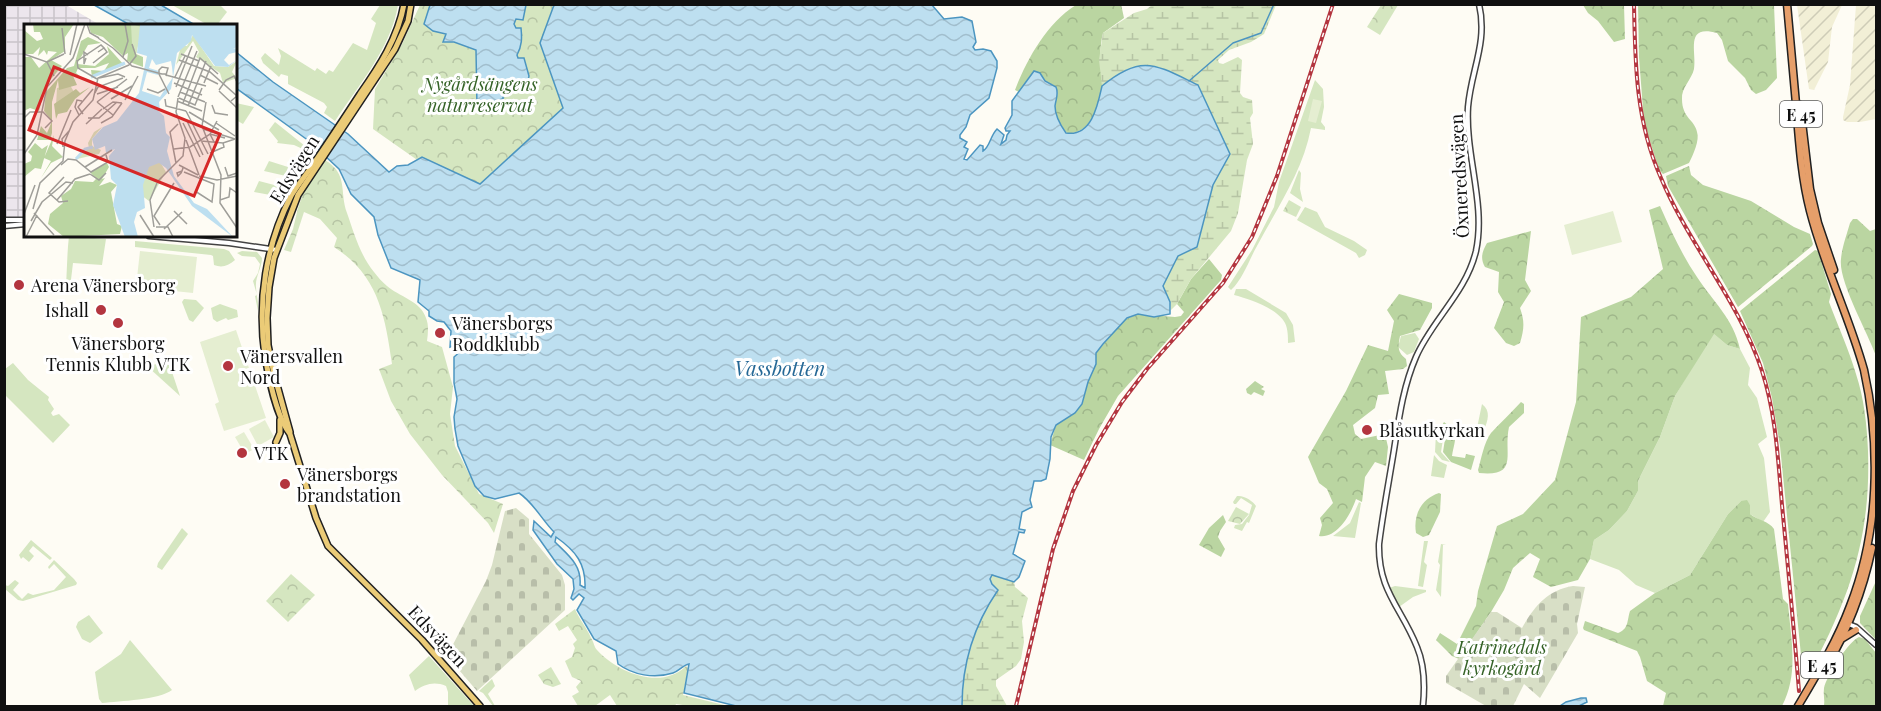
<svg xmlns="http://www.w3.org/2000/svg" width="1881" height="711" font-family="'Playfair Display',serif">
<defs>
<pattern id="industrial-grid" width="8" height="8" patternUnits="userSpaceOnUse" patternTransform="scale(1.5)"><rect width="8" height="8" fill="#ece6ed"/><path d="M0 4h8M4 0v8" fill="none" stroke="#c9c4ca"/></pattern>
<pattern id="farmland-furrows" width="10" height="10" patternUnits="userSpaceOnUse" patternTransform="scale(1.5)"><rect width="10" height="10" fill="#f2efd6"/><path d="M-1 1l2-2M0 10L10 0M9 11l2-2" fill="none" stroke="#ceccb7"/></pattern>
<pattern id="forest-crowns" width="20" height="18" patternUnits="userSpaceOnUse" patternTransform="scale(1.5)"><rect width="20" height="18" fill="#bad5a1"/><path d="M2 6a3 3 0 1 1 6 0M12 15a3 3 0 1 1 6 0" fill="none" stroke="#9fb68a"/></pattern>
<pattern id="wetland-marsh" width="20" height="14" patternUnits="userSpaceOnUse" patternTransform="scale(1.5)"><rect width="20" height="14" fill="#d5e6c0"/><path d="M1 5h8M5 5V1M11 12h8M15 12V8" fill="none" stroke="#b6c4a4"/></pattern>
<pattern id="cemetery-stones" width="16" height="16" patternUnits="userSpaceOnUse" patternTransform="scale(1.5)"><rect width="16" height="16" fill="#d8dfc6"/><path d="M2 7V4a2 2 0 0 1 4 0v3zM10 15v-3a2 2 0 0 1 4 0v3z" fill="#b8bea9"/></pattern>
<pattern id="park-crowns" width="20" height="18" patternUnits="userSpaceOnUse" patternTransform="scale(1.5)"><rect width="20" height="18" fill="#d5e6c0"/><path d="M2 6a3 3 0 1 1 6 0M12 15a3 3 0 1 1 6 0" fill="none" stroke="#b6c4a4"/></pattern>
<pattern id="water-waves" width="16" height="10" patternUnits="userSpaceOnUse" patternTransform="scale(1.5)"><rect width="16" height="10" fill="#bddff0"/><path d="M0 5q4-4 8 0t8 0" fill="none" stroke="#a1becd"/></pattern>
</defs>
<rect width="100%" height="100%" fill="#fefcf4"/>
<path fill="url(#industrial-grid)" d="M4,5H66L100,25L26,26L25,217H5Z"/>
<g fill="url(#farmland-furrows)">
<path d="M1797,5H1842L1832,27L1828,62L1814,90L1809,89Z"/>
<path d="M1856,5H1876V119L1860,122H1847L1843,120V117L1850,85Z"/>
</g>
<g fill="#d5e6c0">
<path d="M172,5H220L227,12L217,25H208Z"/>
<path d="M380,5H398C391,48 358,86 335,121L324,113L327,107L324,103L288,84V76L281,74L279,77L263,63L261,58L265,53L279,65L281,56L278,48L315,71L317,68L326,74L329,70L333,72L353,43L367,50L376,23L371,19Z"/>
<path d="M1315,80L1323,89L1324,107L1321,122L1325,127V130L1311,128C1303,171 1277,208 1257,246C1249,260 1243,279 1231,290L1228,287L1252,250L1274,207L1279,182Z"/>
<path d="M236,103L254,107L243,124L236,120Z"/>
<path d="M275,122L305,146L307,151L294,145L277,143L278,141L269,130Z"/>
<path d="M269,161L288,167L286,176L264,171Z"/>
<path d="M1299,170L1301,173L1300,189L1303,202L1290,193Z"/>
<path d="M259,181L278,186L276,196L254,192Z"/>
<path d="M1305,207L1317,212L1325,227L1354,241L1367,250L1365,255L1359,258L1356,253L1297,220Z"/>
<path d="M69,236L106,239L102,265L73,263L70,288L66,287C67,270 67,253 69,236Z"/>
<path d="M135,241L224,249L229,251L235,260C228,266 222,268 214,265L213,256L211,255L135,247Z"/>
<path d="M242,251L257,252L262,258C262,268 255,277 256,287C256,295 259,302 258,311L255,296L257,295L253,281L258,273L260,264L255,257L242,256L237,253Z"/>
<path d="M1236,289H1246L1286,313L1293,325L1295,342L1288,343C1288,337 1288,329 1285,323C1277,308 1249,299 1234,295Z"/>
<path d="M184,299L196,300L204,308L193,322L189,320L182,302Z"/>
<path d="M220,304L237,310L238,317L228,320L226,318L217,322L213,319L211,308Z"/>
<path d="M1415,333L1419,339L1414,352L1407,355L1398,347L1401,336Z"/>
<path d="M1713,333L1727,345L1740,349L1750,368L1748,385L1757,398L1767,437L1758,444L1764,458L1770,512L1763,522L1750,514V505L1741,501L1728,514L1690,575L1655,593L1636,585L1619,570L1590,559L1594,540L1609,530L1627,511L1638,491V481L1660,437L1675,396Z"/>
<path d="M164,361L170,366L180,396L148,367Z"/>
<path d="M13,363L28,380L49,397L48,400L54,409L51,413L53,416L59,414L70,425L53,443L5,395V369Z"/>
<path d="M1482,404C1491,411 1488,420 1484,430L1477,428Z"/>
<path d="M1439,425L1443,439L1441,452L1450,462L1442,460L1435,452L1436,433Z"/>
<path d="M1434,455L1439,461L1447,465L1444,478L1431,476Z"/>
<path d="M1237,496C1244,495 1253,501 1256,506L1249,523L1247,522L1242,531L1234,528L1235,525L1242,524L1249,515L1252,505L1241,498L1236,504H1234L1233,502Z"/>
<path d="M1359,502L1361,503L1355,538L1333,536L1350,523Z"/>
<path d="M182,528L188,534L162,570L157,567L158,563Z"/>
<path d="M31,540L52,558L50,560L33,546L29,551L34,556L29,562L23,557L21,559L19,555Z"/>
<path d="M1424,541H1428L1424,562L1427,565L1423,587L1418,586Z"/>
<path d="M1441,544L1446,545H1443L1441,597L1436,590L1440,565L1438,562Z"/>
<path d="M54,560L74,579L77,583L76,585L23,601L18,600L5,589V585L8,586L15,580L19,583L13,590L22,599L28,593L33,595L54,590L66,577L54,564L49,569L48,567Z"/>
<path d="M1395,586L1426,590V592L1413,597L1399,607L1389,588Z"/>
<path d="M89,615L103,633L90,643L82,639L76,627L78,622Z"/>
<path d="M130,640L172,690C159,700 120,701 102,703L99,699L95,672L121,654Z"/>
<path d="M429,656L474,706H448V692L446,686C434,681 425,684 415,691L409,675Z"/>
<path d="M492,679L495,686L488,694L495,706H493L483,693L479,691Z"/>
</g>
<g fill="url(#forest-crowns)">
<path d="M1076,5L1121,4L1124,18L1103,33C1098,53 1102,65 1102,85C1102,104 1089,136 1067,133C1061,126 1055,115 1055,106C1056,98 1059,95 1056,87L1045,81L1040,73L1034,71L1019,92L1015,90C1027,59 1047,23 1076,5Z"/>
<path d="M1583,5H1624L1625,39L1614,42L1598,21L1588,13Z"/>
<path d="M1638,5H1774L1777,78L1766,90L1756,94L1751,90L1745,78L1728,61L1722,40L1717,33C1684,24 1697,52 1694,69C1692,79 1681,88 1682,99C1682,118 1695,120 1697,132C1700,140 1693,155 1689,163L1663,174L1659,170L1644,122L1639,57Z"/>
<path d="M1689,166L1691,175L1703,185L1751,201L1794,227L1810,234L1813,244L1812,246L1738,307L1668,186L1666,176Z"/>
<path d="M1660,206C1671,231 1682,255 1697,277C1714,303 1733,318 1740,349L1727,345L1714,334L1675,396L1660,437L1638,481V491L1627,511L1609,530L1594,540L1590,559L1578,580L1551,587L1533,577L1540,559L1530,553L1513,568L1504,590L1491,612L1459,659L1452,656L1436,640L1440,633L1457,644L1476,606L1478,591L1497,526L1523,514L1555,480L1576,402L1581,317L1631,297L1663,269L1649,210Z"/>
<path d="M1853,219H1857L1870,231L1876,229V356C1868,333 1838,281 1841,259C1842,247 1847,234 1850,223Z"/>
<path d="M1531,231L1525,280L1531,291L1520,308C1525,322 1524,329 1520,343L1514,346L1506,343L1494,328L1504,302L1498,292L1499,272L1485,267C1480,258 1482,252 1487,243Z"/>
<path d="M1815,250L1818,251L1831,294L1829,302C1838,326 1849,350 1856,374C1864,398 1867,425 1868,451C1871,539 1849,599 1808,676L1805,678L1803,675L1780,446L1772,398L1763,363L1740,311Z"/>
<path d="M1209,259L1222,275L1221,280L1118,396L1099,429L1084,460L1050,445L1056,425L1075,413L1082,404L1088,382L1096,364V353L1124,320L1138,314L1175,317L1181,316L1184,312L1177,304L1191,279Z"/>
<path d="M1399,294L1432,303V308L1420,330L1400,336C1398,346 1397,352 1406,359L1407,366L1403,369L1385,371L1389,394L1378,395L1375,408L1353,425L1355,434L1361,439L1385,434L1388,447L1386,466L1375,462L1365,477L1362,502L1356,499C1351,514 1337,539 1319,536L1322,525L1320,518L1333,503L1327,489L1319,483L1308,457L1346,391L1368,345L1388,351L1394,321L1387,310Z"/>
<path d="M1255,381L1264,387L1261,389L1265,391L1263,396L1254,392L1251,395L1247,393L1246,389Z"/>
<path d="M1521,402L1524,404V413L1509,427C1503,454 1520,477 1479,473L1478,470C1481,460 1484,442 1491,433C1500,423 1511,413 1521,402Z"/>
<path d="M1444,422C1460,434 1455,438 1452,456L1465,458L1466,454L1475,456L1471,470L1451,462L1443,452L1445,439L1441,427Z"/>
<path d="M1439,493L1441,494L1440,512L1429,535L1423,537L1416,533C1413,515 1421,499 1439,493Z"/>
<path d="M1747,500L1750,505V514C1757,520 1769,521 1774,529L1783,599L1788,604C1791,639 1799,674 1782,706H1663L1666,693L1647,681L1640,657L1637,651L1584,630L1583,628L1585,621L1618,633C1629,629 1627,620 1630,611L1655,593L1690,575L1728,514L1741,501Z"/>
<path d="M1223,515L1226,522L1220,531L1218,537L1225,549L1221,557L1199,545L1209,528Z"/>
<path d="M1876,581V640L1860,623V616Z"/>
<path d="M1859,637L1865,639L1876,653V706H1824C1825,700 1823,694 1824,688C1827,675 1848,642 1859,637Z"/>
</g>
<g fill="url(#wetland-marsh)">
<path d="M1152,5H1276L1264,34L1251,42L1229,50L1218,60L1219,63L1223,64L1238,57L1242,60L1240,93L1243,97L1252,100L1253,113L1250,118L1253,144L1247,160L1238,213L1231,231L1191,279L1177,304L1171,310L1170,302L1162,287L1178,256L1197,246L1213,185L1230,154L1198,85C1156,65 1142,53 1102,86L1099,60L1103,33L1134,13L1147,9Z"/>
<path d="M992,575L1014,582L1015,587L1028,598L1022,621L1024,642L1021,659L1016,666L996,680V686L1007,706H962C962,664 974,625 998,590L992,584L990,579Z"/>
</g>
<g fill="url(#cemetery-stones)">
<path d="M516,508L529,519V534L562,575L565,585V610L477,691L447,656L486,581L492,565L505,511Z"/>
<path d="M1573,586L1585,587L1577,624L1578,633L1540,698L1524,684L1513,706H1486L1446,683V676L1491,612H1497L1522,628C1534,607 1547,590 1573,586Z"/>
</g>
<g fill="url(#park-crowns)">
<path d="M420,5H583L608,99L490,211L373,129L375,89L402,44Z"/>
<path d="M1381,5H1398L1380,35L1367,27Z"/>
<path d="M325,160C349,175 339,191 347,213C354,233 360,255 374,272C378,277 382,282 387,286C398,296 421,301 426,318C429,325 428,333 427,341L442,347L453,387L450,414L455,446L479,494L503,504L494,533L488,523L442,475L410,434L391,401L379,369L392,364C385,315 378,275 334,247L337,238L320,219L304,212L291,252L284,250L293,229L298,208L304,191Z"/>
<path d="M1289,200L1301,207L1296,217L1283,211Z"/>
<path d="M1236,507L1249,514L1240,524L1228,521Z"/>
<path d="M291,574L315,595L288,622L266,601Z"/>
<path d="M575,609C579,619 587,628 591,638C594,642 594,647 597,650C617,672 661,691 686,666L688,668L683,695L728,706H689L676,704L675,706H617L610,695L595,706H578L572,696L579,692L576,687L581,681L572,677L565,661L572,657L575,648L573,644L577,640L568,626L559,631L555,624Z"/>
<path d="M551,667L561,684L553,687L544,684L538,675Z"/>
</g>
<g fill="#e5eed1">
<path d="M1313,99L1322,101L1316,123L1308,121Z"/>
<path d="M1613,211L1622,242L1572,255L1564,225Z"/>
<path d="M140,251L197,257L193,293L136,287Z"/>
<path d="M236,330L266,418L224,431L215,404L219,402L200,342Z"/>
<path d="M265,420L274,437L258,446L249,429Z"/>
<path d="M244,432L254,449L245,454L235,437Z"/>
</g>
<g fill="url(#water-waves)" stroke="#4c95c0" stroke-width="1.5" fill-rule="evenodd">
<path d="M94,5H161L195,25H130Z"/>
<path d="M430,5H526L523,20L516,19L514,24L516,28H521C522,38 522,46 517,55L518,58H524L529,76L527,85L503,97V99L493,101V103L487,102L477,108L476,50L454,42H443L446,34L433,31L424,24Z"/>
<path d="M554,5H932L944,19L962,17L972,21L976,42L973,47L975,50L983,49L991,51L997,61V68L989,98L970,115L966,127L960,135V138L967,142L964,147L968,149L964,159L967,160L980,145L983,146V151C990,147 990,136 997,129L1004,135L1001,144L1006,140L1007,135L1010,131H1006L1005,128L1012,115V101L1034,71L1040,73L1045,81L1056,87C1059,94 1056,98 1055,106C1055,115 1061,126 1066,133C1092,137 1098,104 1102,86C1142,53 1156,65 1198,85L1230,154L1213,185L1197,247L1178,256L1163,286L1170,302V314L1154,317L1138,314L1127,318L1103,344L1096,353V364L1088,382L1082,404L1075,413L1056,425L1051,437L1050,459L1046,479L1041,481H1034L1030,500L1032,507L1022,512L1019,529L1025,530L1024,533L1019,532L1013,554L1025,561L1019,577L1014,582L992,575L990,579L992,584L998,590C974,625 962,664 962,706H736L684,693L689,664C683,665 679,671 673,673C654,679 633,675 618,664L616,651L594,639L577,610L584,598L579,594L573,600L571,598L574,589L573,579L557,564L533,530L534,521L551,537L554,532C542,520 533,502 519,493L495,499L484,496L475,486L458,446L455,429L454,417L457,399L454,383V357L462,350V346L460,343L450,347L451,331L444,322L437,321L429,316V311L418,302L420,280L391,268L378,235L374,217L351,194L339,169L309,141L236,88V52L273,82L348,134L389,172L397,166L408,165L422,157L480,184L563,108L540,43ZM556,537C576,551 586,564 585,588L580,585C582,565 568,555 555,542Z"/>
<path d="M1581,698H1586L1587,702L1579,706H1560L1566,702Z"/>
</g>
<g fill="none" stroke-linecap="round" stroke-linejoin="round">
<path stroke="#4c95c0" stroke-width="1.5" d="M1189,81L1233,43L1261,33L1274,4"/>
<defs>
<g id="minor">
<path d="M4,220H26"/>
<path d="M4,226L26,224"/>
<path d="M149,236L229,243L277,250"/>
<path d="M1846,623L1856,627L1876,645"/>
<path d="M1423,706C1425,686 1425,666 1417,647C1401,607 1378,591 1379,544C1383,512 1389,481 1394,450C1399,418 1403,387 1416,357C1432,320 1466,293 1476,251C1486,204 1465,155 1468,107C1471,70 1488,43 1479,4"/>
</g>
<g id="major">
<path d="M404,4C398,38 379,67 360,94C345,117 330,140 314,163C307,174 298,184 291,196C266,245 257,301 265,356C269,379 276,416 290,434L316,518L328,546L422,640L480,706"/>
<path d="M290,432L274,374L268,345L267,318L269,287L274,258L298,195L395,49L408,21L411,4"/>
<path d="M276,442L280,433V420"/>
</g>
<g id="highway">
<path d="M1787,4C1790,38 1793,71 1796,104C1799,140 1801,176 1810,211C1824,266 1849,316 1864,370C1881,447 1879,532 1850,606C1837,641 1817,674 1798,706"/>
<path d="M1800,105L1810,189L1818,223L1834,270"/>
<path d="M1843,638L1856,630"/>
<path d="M1825,669C1847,632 1863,591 1872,548"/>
</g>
</defs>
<use href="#minor" stroke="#434343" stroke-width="7"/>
<use href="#major" stroke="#212121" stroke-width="8"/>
<use href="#highway" stroke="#212121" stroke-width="9"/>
<use href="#minor" stroke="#fff" stroke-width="4"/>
<use href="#major" stroke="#ebcb77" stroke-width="5"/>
<use href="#highway" stroke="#e69f6a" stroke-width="6"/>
<defs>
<g id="rail">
<path d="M1634,4C1635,65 1636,122 1661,178C1689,245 1739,301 1762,371C1776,414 1778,460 1782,505C1788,567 1794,629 1799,691"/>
<path d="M1016,706L1053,549L1073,491L1096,445L1122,402L1147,369L1223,283L1252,237L1277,176L1333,4"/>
</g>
</defs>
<use href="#rail" stroke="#b3353f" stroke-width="4"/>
<use href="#rail" stroke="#fff" stroke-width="1.5" stroke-dasharray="4.5" stroke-linecap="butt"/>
</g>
<g fill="#b3353f" stroke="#fff" stroke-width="2">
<circle cx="19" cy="285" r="6"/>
<circle cx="101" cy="310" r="6"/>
<circle cx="118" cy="323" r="6"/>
<circle cx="440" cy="333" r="6"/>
<circle cx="228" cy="366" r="6"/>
<circle cx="1367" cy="430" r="6"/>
<circle cx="242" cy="453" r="6"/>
<circle cx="285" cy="484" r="6"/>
</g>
<g text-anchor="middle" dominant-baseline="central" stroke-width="6" stroke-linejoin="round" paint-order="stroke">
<g fill="#fff" stroke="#585858" stroke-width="1.5">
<rect x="1780" y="101" width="42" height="26" rx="4.5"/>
<rect x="1801" y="652" width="42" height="26" rx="4.5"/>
</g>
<g font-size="16" font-weight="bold" fill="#101010">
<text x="1801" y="114">E 45</text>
<text x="1822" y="665">E 45</text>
</g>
<g font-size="18" font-style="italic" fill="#346226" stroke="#fff">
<text x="480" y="84">Nygårdsängens<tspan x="480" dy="21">naturreservat</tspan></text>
<text x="1502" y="647">Katrinedals<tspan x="1502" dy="21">kyrkogård</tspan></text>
</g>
<g font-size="18" fill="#101010" stroke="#fff">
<text transform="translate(294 169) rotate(-58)">Edsvägen</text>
<text transform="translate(1459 176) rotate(-93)">Öxneredsvägen</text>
<text transform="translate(438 636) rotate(47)">Edsvägen</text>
</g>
<g font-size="18" fill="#101010" stroke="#fff" text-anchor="start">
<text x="31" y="285">Arena Vänersborg</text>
<text x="89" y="310" text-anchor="end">Ishall</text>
<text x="452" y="323">Vänersborgs<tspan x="452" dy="21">Roddklubb</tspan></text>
<text x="118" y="343" text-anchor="middle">Vänersborg<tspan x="118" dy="21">Tennis Klubb VTK</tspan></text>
<text x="240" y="356">Vänersvallen<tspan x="240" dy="21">Nord</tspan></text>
<text x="1379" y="430">Blåsutkyrkan</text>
<text x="254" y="453">VTK</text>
<text x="297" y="474">Vänersborgs<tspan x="297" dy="21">brandstation</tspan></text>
</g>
<g font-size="20" font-style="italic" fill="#256896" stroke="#fff">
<text x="780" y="367">Vassbotten</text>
</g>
</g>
<g transform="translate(24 24)">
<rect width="213" height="213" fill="#fefcf4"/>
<path d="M46,61L50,68L32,82L33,64Z" fill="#d5e6c0"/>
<path d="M9,0H50L41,13V27L27,36L38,42L22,61L15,87L6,84L0,87V33H7L15,44L33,28L24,27L23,31L20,26L14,32L16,23L9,30H0V6L13,17L19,15L16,8H10ZM64,0H117L112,30L119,33V43L103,37L104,29L99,32L79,13L67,9ZM64,13L77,19L64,21L53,40L71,42L85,30L83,22L100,41L68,53L67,46L80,47L85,39L71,44H54L52,49L57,53L49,52L53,61L35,66L34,56L28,78V109L26,116H13L17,102L23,109L28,97L20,87L22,68L43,44L50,42L57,17ZM66,63L51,75L43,88L34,90L32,95L30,80L52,65L56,69ZM30,111L28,122L39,133L27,139L17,154L27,137L20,134ZM11,119L18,125L24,121L17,145L11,144L0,153V140L7,137L8,132L4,128ZM83,139L85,143L78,155L81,154L75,162L86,158L93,161L87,168L93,200L98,202L96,210L40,213L24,200L26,190L39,179L37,172L47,165L51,157L69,158L72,155L66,148Z" fill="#bad5a1"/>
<path d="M78,103L68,115V122L77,126L75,130L53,135L65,124L64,119L70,108Z" fill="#d5e6c0"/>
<path d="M107,0L118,3L112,31L108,20ZM169,11L190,42L204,43L213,37L208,48L213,54L199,59L196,49L172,33L175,28L169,17L152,41L157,22H163ZM135,136L142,148L125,177L117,171L121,142Z" fill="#d5e6c0"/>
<path d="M213,0V23L209,25L213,24V28L205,30L200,36L205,41L213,36L204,43L191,42L168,11L167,17L153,29L147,65L135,78L136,86L131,84L140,92L142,109L146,113L143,127L150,152L170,179L183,185L209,213L168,182L142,144L135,139L125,143L119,161L121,184L113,188L110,198L114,213H101L89,181L93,161L87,155L85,132L91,125L82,129L81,122L71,126L68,115L79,103L93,97L115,69L123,32L113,29L116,1ZM128,35L132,41L147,37L148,43L149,53L136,73L118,67L123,48L134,51L135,47L125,44Z" fill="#bddff0" fill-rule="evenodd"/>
<path fill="none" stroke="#bddff0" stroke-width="3" d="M67,53L101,39M52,135L61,125L69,123"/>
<path fill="none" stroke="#9f9e99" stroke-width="1.5" d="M63,0L66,9L75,14M38,4L41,30M74,14L89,24M89,24L108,42L116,44L134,49L138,50H141L142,51L144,44L138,43L135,46V50L145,70M0,30L23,38L30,52M157,30L175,37M46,31L53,0M99,33L104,17L101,0M62,34L60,40V28L64,31M53,36L54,44L73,55M155,36L186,48L213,72L207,77M53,37L77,21L80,24L74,28M23,38L40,30M69,39L83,28L80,24M105,41L112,32L108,20M142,51L182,62M176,51L194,60M151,53L161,32M75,54L94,50L101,53M150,59L178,71M180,59L187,42M152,63L168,22M123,65L134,69L141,65M195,66L202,56L210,52L213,58M195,67L213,84M156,68L181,78M71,69L74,63L99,54M73,70L94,63M154,73L173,27M155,74L171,81L178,64M87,75L108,62M141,75L142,82L162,87M101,76L114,52M153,77L178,87M73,78L103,55M73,78L89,91M182,78L178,102L197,151L196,179L213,204M159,79L176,34L194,50M188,81L191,89L204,91M164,82L182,37M79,85L89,78L98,79M162,87L184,130M165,88L195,106M59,90L54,83L69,65M55,91L51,83L53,76L58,77M0,94L6,88H19L28,97L21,104M64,94H75L93,78M163,97L179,131M77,99L88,93L98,79M159,99L176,133M192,99L211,112M62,100L78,85M179,105L211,115M162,116L175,151M177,117L199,119L211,115M190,118L186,110L193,97M33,120L47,86M39,123L38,115L45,107M150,125L166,123L186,110L201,114M186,129L200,123L199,119M0,130L13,111L23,63L49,34L61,0M152,139L146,108L154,100M37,141L44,135L52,136L67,148L84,138L82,131M155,141L174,151M61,143L88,126M201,143L204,152L213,149M158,147L153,149L154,152L157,149L158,147L159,144L160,143M160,148L190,160L188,178L171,167M66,150L75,156L82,149M175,152L193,156L213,152M40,153L25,169L35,178L44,177M133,158L159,132L161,114L152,88L154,74M33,176L51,155L66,150M196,176L205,173L206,164L213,169M9,185L16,159L39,137L41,117L49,98L69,76L74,54L105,41M150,187L163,200M10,189L30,211M0,190L11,161M116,191L130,213M7,197L18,178L42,158L49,159M136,201L130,192L150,159M130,203L126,176L133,159M132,203H144L149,213M140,205L158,188M2,213L13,191"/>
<path fill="#d62828" fill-opacity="0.15" stroke="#d62828" stroke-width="3" d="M30,43L196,110L170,172L5,106Z"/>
<rect width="213" height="213" fill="none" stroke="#101010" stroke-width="3"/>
</g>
<rect width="1881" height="711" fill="none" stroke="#101010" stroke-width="12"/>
</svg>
